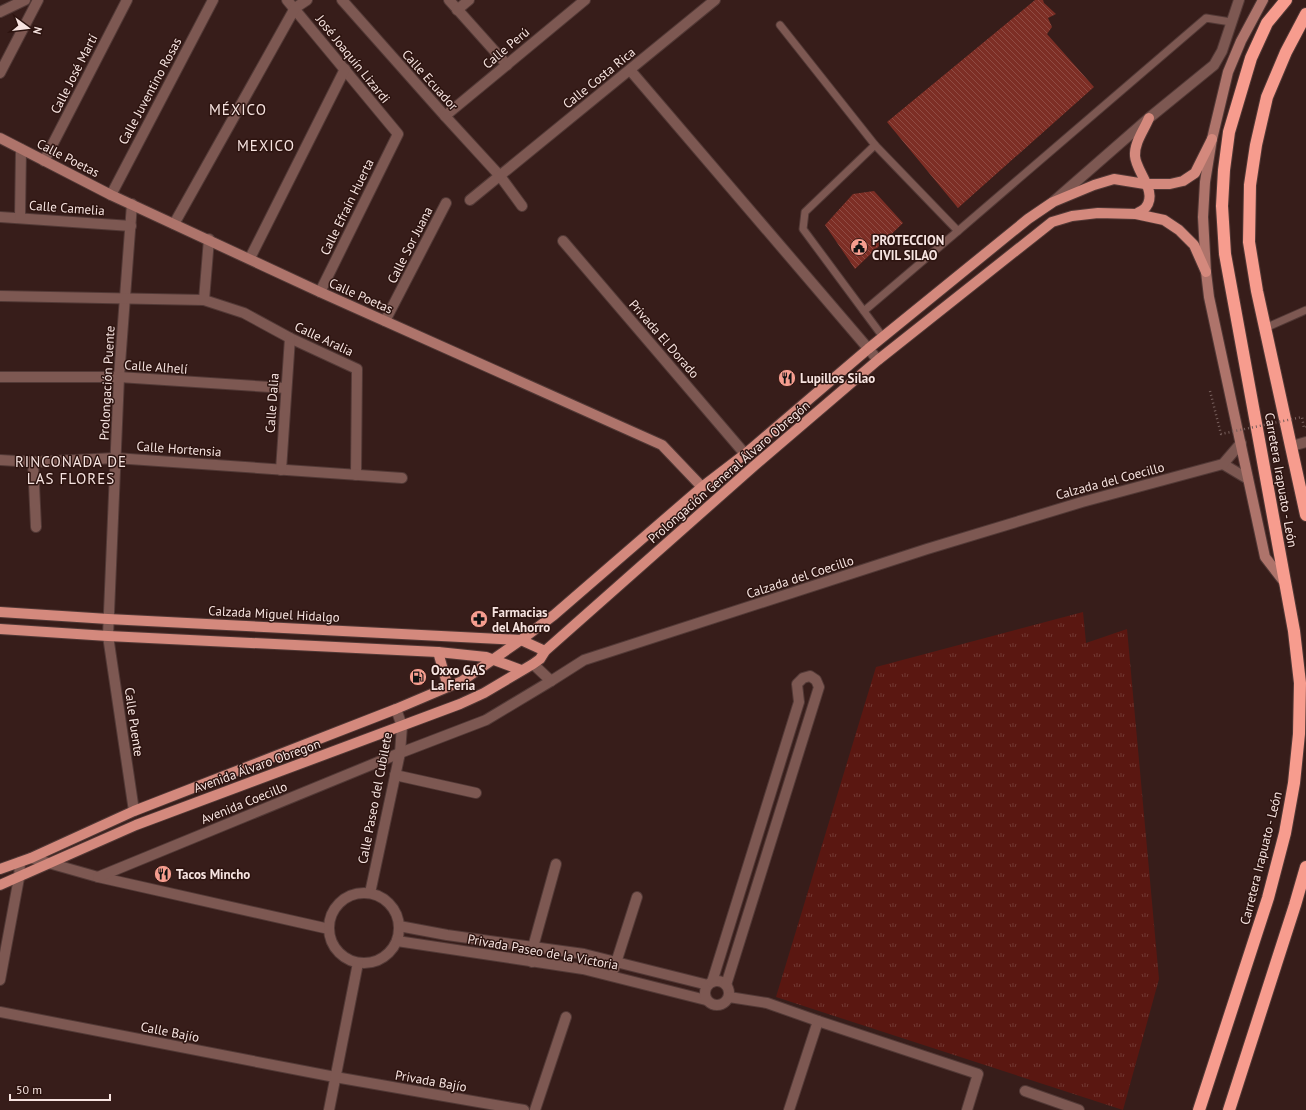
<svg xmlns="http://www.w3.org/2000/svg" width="1306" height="1110" font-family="'PT Sans',sans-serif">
<defs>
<pattern id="grass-tufts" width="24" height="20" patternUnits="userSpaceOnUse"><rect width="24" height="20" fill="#5a1711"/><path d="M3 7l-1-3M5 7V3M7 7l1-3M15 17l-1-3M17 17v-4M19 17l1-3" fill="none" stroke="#723933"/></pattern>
<pattern id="building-back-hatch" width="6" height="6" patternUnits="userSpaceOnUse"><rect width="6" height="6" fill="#7d2e25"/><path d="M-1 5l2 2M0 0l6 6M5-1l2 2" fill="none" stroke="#904c44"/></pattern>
</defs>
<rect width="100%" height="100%" fill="#371d1a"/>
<path fill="url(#grass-tufts)" d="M1083,612L1086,643L1127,629L1159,979L1123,1110L776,997L876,667Z"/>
<g fill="url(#building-back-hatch)">
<path d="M1035,0H1043L1044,3L1056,14L1048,18L1052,27L1047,34L1094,87L958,208L887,122Z"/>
<path d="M874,191L903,223L855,269L825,225L853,194Z"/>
</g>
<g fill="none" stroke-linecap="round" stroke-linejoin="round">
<defs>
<g id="lane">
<path d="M780,25L875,145L958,231L864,311"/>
<path d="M875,145L805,212L803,229L883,337"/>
<path d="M958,231L1206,18L1231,22"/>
<path d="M1265,328L1306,310"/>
</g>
<g id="street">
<path d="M287,0L398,134L320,292"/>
<path d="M342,0L445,116L500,176L522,206"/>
<path d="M449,0L507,65"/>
<path d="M457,10L469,0"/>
<path d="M0,12L25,0"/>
<path d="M630,70L878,360"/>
<path d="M0,73L38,0"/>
<path d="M445,116L585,0"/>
<path d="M44,161L127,0"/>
<path d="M111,195L213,0"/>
<path d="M470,200L715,0"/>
<path d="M1054,201L1149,118L1214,65L1222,51L1239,0"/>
<path d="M132,204L119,377L108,636L134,811"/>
<path d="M0,217L131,226"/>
<path d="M20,218L21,149"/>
<path d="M174,224L295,8L307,0"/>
<path d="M563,241L745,454"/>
<path d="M250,258L345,69"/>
<path d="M0,296L204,300L244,313L290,338L357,369L356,475"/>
<path d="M204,300L209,239"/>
<path d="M385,321L446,203"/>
<path d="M0,377H119L286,388"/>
<path d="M1292,446L1306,442"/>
<path d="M0,460L33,462L115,458L402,478"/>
<path d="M33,462L36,527"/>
<path d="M1223,464L1248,479"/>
<path d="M281,470L290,338"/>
<path d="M533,664L551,681"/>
<path d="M395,775L476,793"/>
<path d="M31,858L98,877L329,929"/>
<path d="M98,877L400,753L486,720L551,681L584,660L927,549L1082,502L1223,464L1241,443"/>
<path d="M370,893L400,753L402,726L396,709"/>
<circle cx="364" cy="928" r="35"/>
<path d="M399,926L447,935L584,954L708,985"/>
<path d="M397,941L583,969L706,1000"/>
<path d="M532,962L533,947L556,864"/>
<path d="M614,969L637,897"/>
<path d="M0,980L19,878L20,862"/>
<circle cx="717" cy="993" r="12"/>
<path d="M712,982L799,702L797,684L803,678L810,676L816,680L819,687L726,985"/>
<path d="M729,997L767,1003L818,1021L978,1074L967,1110"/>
<path d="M0,1012L335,1077L524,1110"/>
<path d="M1025,1091L1079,1110"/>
<path d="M329,1110L358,963"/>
<path d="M535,1110L566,1017"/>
<path d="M789,1110L818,1021"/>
</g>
<g id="secondary">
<path d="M1263,0L1241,41L1228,72L1212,139L1205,182L1203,217L1206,272L1209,297L1265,557L1285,583"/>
<path d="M0,138L111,195L320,292L662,445L702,487"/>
</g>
<g id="primary">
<path d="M1136,214C1139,212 1144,210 1146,207C1158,191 1136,172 1135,156C1134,143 1144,130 1149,118"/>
<path d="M0,612L108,619L521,640L545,651"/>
<path d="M0,629L108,636L438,652L486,657L521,670"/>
<path d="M438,652L448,687"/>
<path d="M0,869L31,858L134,811L396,709L462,681L521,640L554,615L702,487L745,454L868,349L1028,219L1053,202L1094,185L1114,179L1145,184H1170L1183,181L1195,173L1212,139"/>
<path d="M0,885L136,825L460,704L484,693L533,664L540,659L545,651L754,466L878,360L1052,222L1072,216L1098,213L1136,214L1164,220L1179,230L1194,245L1206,272"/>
</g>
<g id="highway">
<path d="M1306,14L1286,52L1267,97L1256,145L1250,185L1249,242L1257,291L1306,515"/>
<path d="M1199,1110L1268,898L1285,833L1294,783L1299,734L1300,683L1294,631L1225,254L1222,206L1224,170L1229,132L1251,58L1267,23L1286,0"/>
<path d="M1229,1110L1295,905L1306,867"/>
</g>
</defs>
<use href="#lane" stroke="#523936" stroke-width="9"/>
<use href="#street" stroke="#523936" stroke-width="12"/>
<use href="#secondary" stroke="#523936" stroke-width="12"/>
<use href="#primary" stroke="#523936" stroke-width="12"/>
<use href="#highway" stroke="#523936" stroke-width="14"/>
<use href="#lane" stroke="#7d5852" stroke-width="7"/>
<use href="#street" stroke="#7d5852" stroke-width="10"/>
<use href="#secondary" stroke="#ae746b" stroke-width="10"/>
<use href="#primary" stroke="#d4897d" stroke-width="10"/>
<use href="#highway" stroke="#f79c8e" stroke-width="12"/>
<path stroke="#765e5b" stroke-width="2.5" stroke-dasharray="1 3" stroke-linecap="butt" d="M1210,391L1221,434L1302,417L1304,428L1306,427"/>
</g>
<defs>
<symbol id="civic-disc" viewBox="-11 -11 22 22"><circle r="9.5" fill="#f59d8f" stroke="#2d1410"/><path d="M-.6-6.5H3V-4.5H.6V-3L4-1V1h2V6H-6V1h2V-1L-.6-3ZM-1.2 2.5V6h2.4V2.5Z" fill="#111"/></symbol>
<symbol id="restaurant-disc" viewBox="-11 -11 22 22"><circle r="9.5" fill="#f59d8f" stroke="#2d1410"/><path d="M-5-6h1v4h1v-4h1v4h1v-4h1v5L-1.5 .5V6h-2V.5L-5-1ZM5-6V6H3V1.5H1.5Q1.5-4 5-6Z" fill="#111"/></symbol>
<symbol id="pharmacy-disc" viewBox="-11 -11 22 22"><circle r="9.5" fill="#f59d8f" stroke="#2d1410"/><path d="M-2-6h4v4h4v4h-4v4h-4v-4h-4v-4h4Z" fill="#111"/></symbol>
<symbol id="fuel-disc" viewBox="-11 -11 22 22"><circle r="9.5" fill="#f59d8f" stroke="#2d1410"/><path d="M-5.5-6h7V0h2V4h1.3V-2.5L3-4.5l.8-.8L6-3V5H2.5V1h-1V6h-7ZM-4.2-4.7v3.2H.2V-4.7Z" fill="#111"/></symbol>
</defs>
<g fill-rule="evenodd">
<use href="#civic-disc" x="849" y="237" width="20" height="20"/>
<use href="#restaurant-disc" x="777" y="368" width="20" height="20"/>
<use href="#pharmacy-disc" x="469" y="609" width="20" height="20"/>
<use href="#fuel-disc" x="408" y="667" width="20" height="20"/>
<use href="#restaurant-disc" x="153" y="864" width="20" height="20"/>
</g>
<g text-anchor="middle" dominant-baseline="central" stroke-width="3" stroke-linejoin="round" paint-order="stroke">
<g font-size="13" fill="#f7e4e1" stroke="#2d1410">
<text transform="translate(506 48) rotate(-40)">Calle Perú</text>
<text transform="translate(353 59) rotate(51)">José Joaquín Lizardi</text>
<text transform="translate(74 74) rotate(-63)">Calle José Martí</text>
<text transform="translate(599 78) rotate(-39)">Calle Costa Rica</text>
<text transform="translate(430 80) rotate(48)">Calle Ecuador</text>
<text transform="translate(150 91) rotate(-62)">Calle Juventino Rosas</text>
<text transform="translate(68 158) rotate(27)">Calle Poetas</text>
<text transform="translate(347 207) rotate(-64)">Calle Efraín Huerta</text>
<text transform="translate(67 208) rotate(4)">Calle Camelia</text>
<text transform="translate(410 245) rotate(-63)">Calle Sor Juana</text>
<text transform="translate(361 296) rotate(24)">Calle Poetas</text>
<text transform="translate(324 339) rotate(25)">Calle Aralia</text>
<text transform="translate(664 339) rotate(49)">Privada El Dorado</text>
<text transform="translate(156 367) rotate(4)">Calle Alhelí</text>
<text transform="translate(107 383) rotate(-87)">Prolongación Puente</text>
<text transform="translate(272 403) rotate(-86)">Calle Dalia</text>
<text transform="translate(179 449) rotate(4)">Calle Hortensia</text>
<text transform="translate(729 472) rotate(-41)">Prolongación General Álvaro Obregón</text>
<text transform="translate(1281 480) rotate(80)">Carretera Irapuato - León</text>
<text transform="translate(1110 481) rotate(-15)">Calzada del Coecillo</text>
<text transform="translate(800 577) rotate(-18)">Calzada del Coecillo</text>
<text transform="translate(274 614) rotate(3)">Calzada Miguel Hidalgo</text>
<text transform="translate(134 722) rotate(82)">Calle Puente</text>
<text transform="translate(257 766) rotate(-20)">Avenida Álvaro Obregon</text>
<text transform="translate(375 798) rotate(-79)">Calle Paseo del Cubilete</text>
<text transform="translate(244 803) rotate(-22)">Avenida Coecillo</text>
<text transform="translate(1261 858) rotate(-76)">Carretera Irapuato - León</text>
<text transform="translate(543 952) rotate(10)">Privada Paseo de la Victoria</text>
<text transform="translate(170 1032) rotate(11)">Calle Bajío</text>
<text transform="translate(431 1081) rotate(10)">Privada Bajío</text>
</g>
<g font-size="13" font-weight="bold" fill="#f7e4e1" stroke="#2d1410" text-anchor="start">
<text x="872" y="240">PROTECCION<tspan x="872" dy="15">CIVIL SILAO</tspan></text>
<text x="800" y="378">Lupillos Silao</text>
<text x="492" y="612">Farmacias<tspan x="492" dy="15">del Ahorro</tspan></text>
<text x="431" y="670">Oxxo GAS<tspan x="431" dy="15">La Feria</tspan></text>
<text x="176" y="874">Tacos Mincho</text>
</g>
<g font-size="15" letter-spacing="1" fill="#f7e4e1" stroke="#2d1410">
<text x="238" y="109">MÉXICO</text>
<text x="266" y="145">MEXICO</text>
<text x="71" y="461">RINCONADA DE<tspan x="71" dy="17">LAS FLORES</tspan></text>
</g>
</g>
<g transform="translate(28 28) rotate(105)" stroke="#2d1410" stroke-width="3" paint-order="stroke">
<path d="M0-3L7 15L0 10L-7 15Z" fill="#f7e4e1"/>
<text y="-6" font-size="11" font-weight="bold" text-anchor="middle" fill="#f7e4e1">N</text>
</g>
<path d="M10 1094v6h100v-6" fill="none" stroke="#f7e4e1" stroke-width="2"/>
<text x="16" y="1094" font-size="12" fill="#f7e4e1" stroke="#2d1410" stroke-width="3" paint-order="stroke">50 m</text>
</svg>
